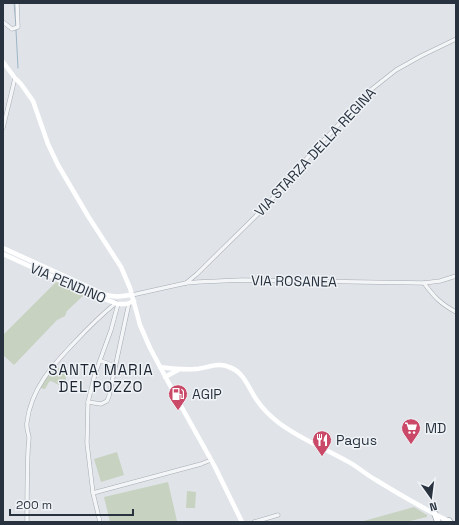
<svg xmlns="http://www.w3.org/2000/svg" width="459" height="525" font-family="'Space Grotesk',sans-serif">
<rect width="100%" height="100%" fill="#e0e4e9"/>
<g fill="#c7d2c1">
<path d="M56,282L85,294L67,311L65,316L57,320L14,365L3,355V335Z"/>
<path d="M53,366L64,370V372C67,377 67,383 61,386L51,381L49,382L45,389L40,388Z"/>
<path d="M117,452L124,475L101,482L94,459Z"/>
<path d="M168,482L177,521L172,522H110L104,497Z"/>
<path d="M187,491L196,492L195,508H186Z"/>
<path d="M414,507L427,515V517L406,522H360Z"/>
</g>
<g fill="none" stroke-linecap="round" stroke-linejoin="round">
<g stroke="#9cb5c8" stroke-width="1">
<path d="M14,3L16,26"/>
<path d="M16,30L18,68"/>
</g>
<defs>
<g id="street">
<path d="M3,22L12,29L18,27L17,3"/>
<path d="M3,128L15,78"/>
<path d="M186,283L197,274L266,206L309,156L372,89L396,70L421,56L456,39"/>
<path d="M424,283C434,297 441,304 456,312"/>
<path d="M132,295L186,283L198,282L242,280L424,283L440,281L456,276"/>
<path d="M101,361L115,366"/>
<path d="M88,402L101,404L107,401L109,396L129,303"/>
<path d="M93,493L201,464L211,460"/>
<path d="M27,522C27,499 27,475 28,452C28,447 29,442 29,437C28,432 26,428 27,422C31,389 52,366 74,343C87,329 101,315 116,303"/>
<path d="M100,522L93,493L87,443L88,402L95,374L111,330L118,304"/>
<path d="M254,522L278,515"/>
</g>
<g id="highway">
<path d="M435,514L438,522"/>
<path d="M448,522L449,521"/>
</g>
</defs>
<use href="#street" stroke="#a5abb3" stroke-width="4.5"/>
<use href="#highway" stroke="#88939f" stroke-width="7"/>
<use href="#street" stroke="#f3f5f7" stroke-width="3.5"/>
<g stroke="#fff" stroke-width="4.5">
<path d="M3,62L15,78L21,84L33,101L48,144L58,165L88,216L121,267L130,288L140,325L150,348L181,406L214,465L242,522"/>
<path d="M3,248L106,295C117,298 121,296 132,295"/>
<path d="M3,254L77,288L107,300L118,304H126L134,301"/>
<path d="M160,367C174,369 182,370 196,369C207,368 219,362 229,367C244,372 248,387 256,399C262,408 270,416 279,423C299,438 323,448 345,460C356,465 365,474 376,480C400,495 425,509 450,522"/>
<path d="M165,377L178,370"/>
</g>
<use href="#highway" stroke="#fff" stroke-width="6"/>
</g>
<defs>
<symbol id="fuel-pin" viewBox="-11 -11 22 30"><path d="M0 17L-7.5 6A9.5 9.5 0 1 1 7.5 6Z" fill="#ca4968" stroke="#f0f3f6"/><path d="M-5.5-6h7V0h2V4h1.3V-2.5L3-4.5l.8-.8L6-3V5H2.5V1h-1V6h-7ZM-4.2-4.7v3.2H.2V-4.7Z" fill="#fff"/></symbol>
<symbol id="supermarket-pin" viewBox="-11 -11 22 30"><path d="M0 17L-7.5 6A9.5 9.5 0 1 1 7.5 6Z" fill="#ca4968" stroke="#f0f3f6"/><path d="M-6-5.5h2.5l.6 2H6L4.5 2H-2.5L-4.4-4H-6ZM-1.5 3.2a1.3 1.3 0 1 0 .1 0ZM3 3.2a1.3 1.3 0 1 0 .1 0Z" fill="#fff"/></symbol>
<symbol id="restaurant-pin" viewBox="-11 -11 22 30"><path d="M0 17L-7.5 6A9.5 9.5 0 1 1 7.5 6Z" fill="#ca4968" stroke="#f0f3f6"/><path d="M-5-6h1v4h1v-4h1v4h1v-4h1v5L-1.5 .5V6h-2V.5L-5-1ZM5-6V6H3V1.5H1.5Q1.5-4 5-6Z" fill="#fff"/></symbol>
</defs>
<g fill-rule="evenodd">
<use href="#fuel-pin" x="167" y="383" width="22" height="30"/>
<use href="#supermarket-pin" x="400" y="417" width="22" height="30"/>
<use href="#restaurant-pin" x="311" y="429" width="22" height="30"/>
</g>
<g text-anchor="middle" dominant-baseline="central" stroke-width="3" stroke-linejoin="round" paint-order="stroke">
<g font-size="14" fill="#293340" stroke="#f0f3f6">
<text transform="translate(315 152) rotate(-47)">VIA STARZA DELLA REGINA</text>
<text transform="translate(294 281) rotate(1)">VIA ROSANEA</text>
<text transform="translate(68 283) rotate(23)">VIA PENDINO</text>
</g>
<g font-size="14" fill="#293340" stroke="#f0f3f6" text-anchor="start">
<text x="192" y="394">AGIP</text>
<text x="425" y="428">MD</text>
<text x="336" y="440">Pagus</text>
</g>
<g font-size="15" letter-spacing="1" fill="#1b2430" stroke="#f0f3f6">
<text x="101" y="369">SANTA MARIA<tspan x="101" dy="17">DEL POZZO</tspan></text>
</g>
</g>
<rect width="459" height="525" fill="none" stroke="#293340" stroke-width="8"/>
<g transform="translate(431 497) rotate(166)" stroke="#f0f3f6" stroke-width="3" paint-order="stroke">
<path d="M0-3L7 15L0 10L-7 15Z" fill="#293340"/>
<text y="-6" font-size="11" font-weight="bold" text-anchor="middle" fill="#293340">N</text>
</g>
<path d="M10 509v6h123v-6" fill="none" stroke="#293340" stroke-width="2"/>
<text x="16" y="509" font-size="12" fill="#293340" stroke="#f0f3f6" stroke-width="3" paint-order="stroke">200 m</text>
</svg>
